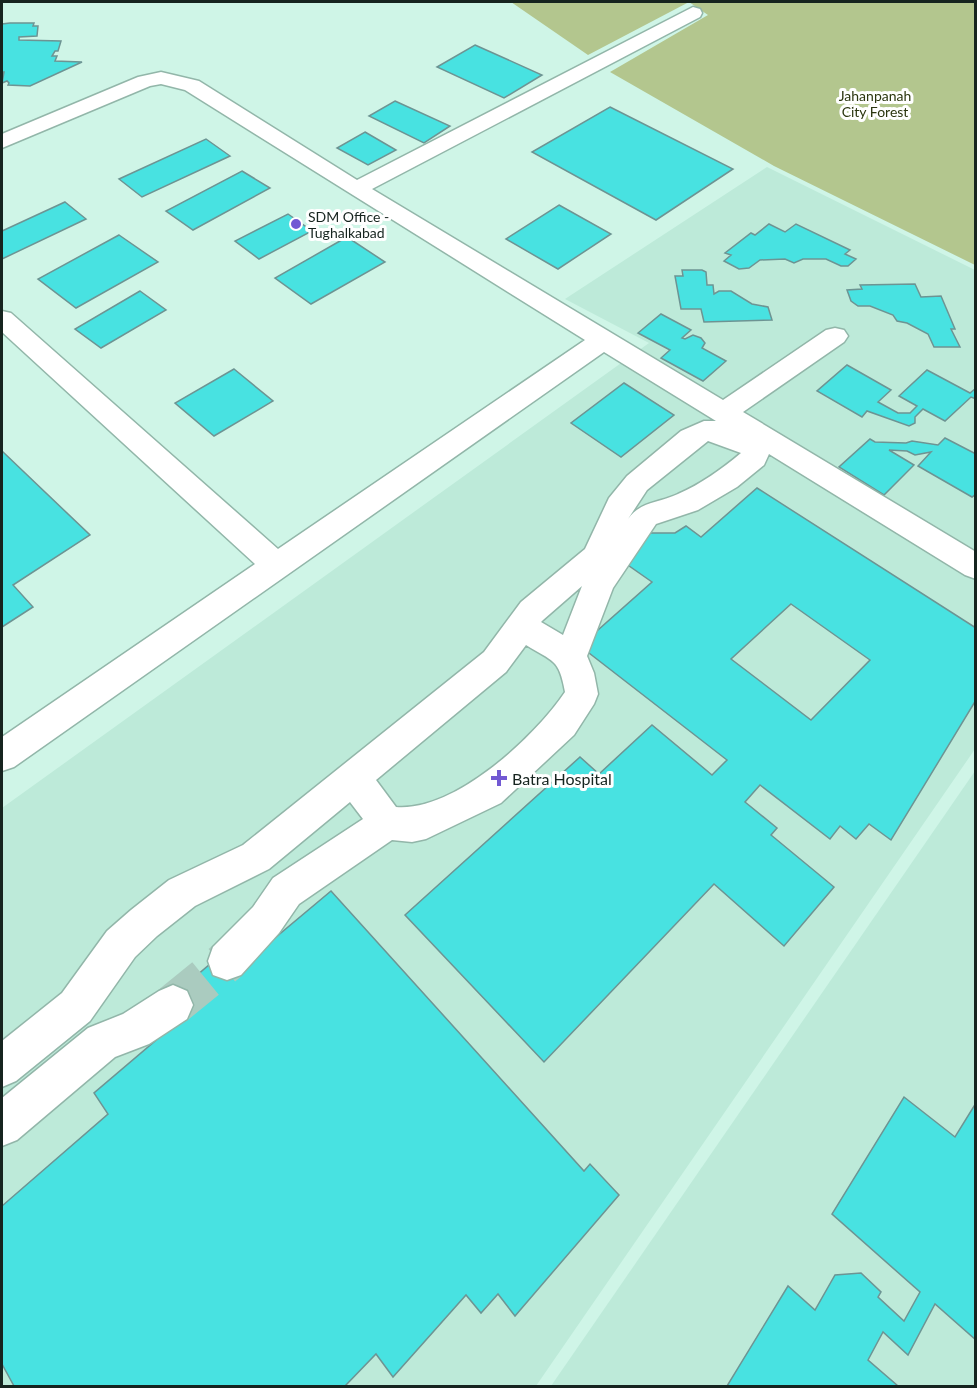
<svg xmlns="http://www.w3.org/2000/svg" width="977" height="1388" font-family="Lato,sans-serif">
<rect width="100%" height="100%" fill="#cff5e7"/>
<g fill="#bdead9">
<path d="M767,167L975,270V749L536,1386H2V808L649,343L565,299Z"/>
<path d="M975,771V1386H551Z"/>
</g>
<path fill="#b3c68e" d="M511,2H975V265L774,166L610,72L708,15L689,2L588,55Z"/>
<g fill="#48e2e1" stroke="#6d9493" stroke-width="1.5" fill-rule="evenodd">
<path d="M10,23H34L33,26H38L37,36L19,37V40L61,41L58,51H55L52,56H57L55,61L82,62L30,86L8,85L9,83L7,81L2,83L4,72H2V24Z"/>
<path d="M475,45L542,75L504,98L437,67Z"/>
<path d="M395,101L450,126L424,143L369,116Z"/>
<path d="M610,107L733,169L656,220L532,152Z"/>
<path d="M365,132L396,150L368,165L337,148Z"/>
<path d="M206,139L230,156L142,197L119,179Z"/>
<path d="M242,171L270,188L193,230L166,211Z"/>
<path d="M65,202L86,219L2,259V231Z"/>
<path d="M559,205L611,234L558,269L506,239Z"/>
<path d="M288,214L312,231L259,259L235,241Z"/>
<path d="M769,224L785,232L796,224L850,250L845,254L856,259L848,266H841L826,259H803L794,263L785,259L760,260L749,268L739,269L724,261L731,255L725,253L751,233L755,235Z"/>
<path d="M119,235L158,262L76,308L38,279Z"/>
<path d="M347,237L385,262L311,304L275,278Z"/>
<path d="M682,270H702L706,272L707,285H713L714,294L719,291H731L752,304L768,307L772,320L704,322L701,309H681L675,276H683Z"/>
<path d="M915,284L921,297L941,296L955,329H951L960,347H934L928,334L907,323L897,321L893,315L870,306H858L851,301L847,290L862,289L860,285Z"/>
<path d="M140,291L166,310L101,348L75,329Z"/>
<path d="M661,314L691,330L682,338L685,339L693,335L701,338L705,343L702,348L726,361L703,381L661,358L670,350L638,333Z"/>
<path d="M847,365L891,390L878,402L898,413H910L917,406L899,396L927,370L970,393L976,388V399L971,397L945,421L923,409L915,417V423L909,426L867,411L862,417L817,391Z"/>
<path d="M234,369L273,401L214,436L175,403Z"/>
<path d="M624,383L674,415L621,457L571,423Z"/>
<path d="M945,438L976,454V494L972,497L918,466L931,452L915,455L907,451L889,450L914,465L884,495L839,467L870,439L875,442L906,443L912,441L938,445Z"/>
<path d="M2,451L90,535L13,585L33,607L2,627Z"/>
<path d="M757,488L976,628V700L891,840L869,824L856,839L840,826L830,839L760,785L745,802L777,828L771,835L834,887L784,946L714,884L544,1062L405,915L580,757L599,774L652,725L712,775L727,760L580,646L652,582L625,563L643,533H675L686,526L701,537ZM791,604L870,660L811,720L731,659Z"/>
<path d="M331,891L584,1171L590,1164L619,1195L515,1316L498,1294L481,1313L466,1295L393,1377L376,1354L345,1386H14L2,1364V1206L108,1114L94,1093L182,1018L170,998L222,954L233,973Z"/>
<path d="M904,1097L955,1137L976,1103V1340L935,1304L908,1355L883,1332L868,1360L898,1386H727L788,1286L815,1310L835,1275L861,1273L881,1292L878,1297L904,1321L920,1292L832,1214Z"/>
</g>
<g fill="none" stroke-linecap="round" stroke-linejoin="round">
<path stroke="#aacbbf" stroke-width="42" stroke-dasharray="42 21" stroke-linecap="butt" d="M173,1005L227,961"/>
<defs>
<g id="minor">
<path d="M693,7L700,9L702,13L700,17L372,189L723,400L826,330L835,328L844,330L848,336L844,342L743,412L976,552V579L965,575L769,454L764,465L737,487L698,510L656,524L613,588L587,656L594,673L598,694L594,704L574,735L501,803L426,839L412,842L392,840L299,904L279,933L241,975L227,980L213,975L208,961L213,947L253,907L273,878L363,819L350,802L269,869L195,906L157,936L135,957L90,1021L16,1081L2,1087V1041L62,993L107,931L131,910L169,880L243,845L484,652L521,602L585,549L609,498L627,476L681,431L704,421H716L604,352L14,767L2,771V737L255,564L2,332V311L11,313L278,549L585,340L185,90L161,84L150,86L2,148V134L138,77L161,72L199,81L357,180ZM708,441L741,453C722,469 701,484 678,494C659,503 641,501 628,519L647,490ZM582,586L563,635L541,622L543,620ZM526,645C553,662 559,658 565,692C535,737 454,812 396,807L376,780L506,672Z"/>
<path d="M173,985L187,991L193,1005L187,1019L149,1044L115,1057L17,1140L2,1146V1098L88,1028L123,1014L159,991Z"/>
</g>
</defs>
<use href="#minor" stroke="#92b6a9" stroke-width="3"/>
<use href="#minor" fill="#fff" fill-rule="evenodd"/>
</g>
<g fill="#7259d3" stroke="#fff" stroke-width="2">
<circle cx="296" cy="224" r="6"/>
<path d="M496 769h6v6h6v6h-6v6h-6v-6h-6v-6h6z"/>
</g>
<g text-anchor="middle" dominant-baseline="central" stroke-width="6" stroke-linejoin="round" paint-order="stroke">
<g font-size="14" fill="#2b360f" stroke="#fff">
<text x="875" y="95">Jahanpanah<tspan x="875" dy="16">City Forest</tspan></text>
</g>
<g font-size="14" fill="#16241f" stroke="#fff" text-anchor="start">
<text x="308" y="216">SDM Office -<tspan x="308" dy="16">Tughalkabad</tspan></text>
</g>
<g font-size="16" fill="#16241f" stroke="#fff" text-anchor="start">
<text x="512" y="778">Batra Hospital</text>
</g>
</g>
<rect width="977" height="1388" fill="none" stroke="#16241f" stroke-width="6"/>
</svg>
